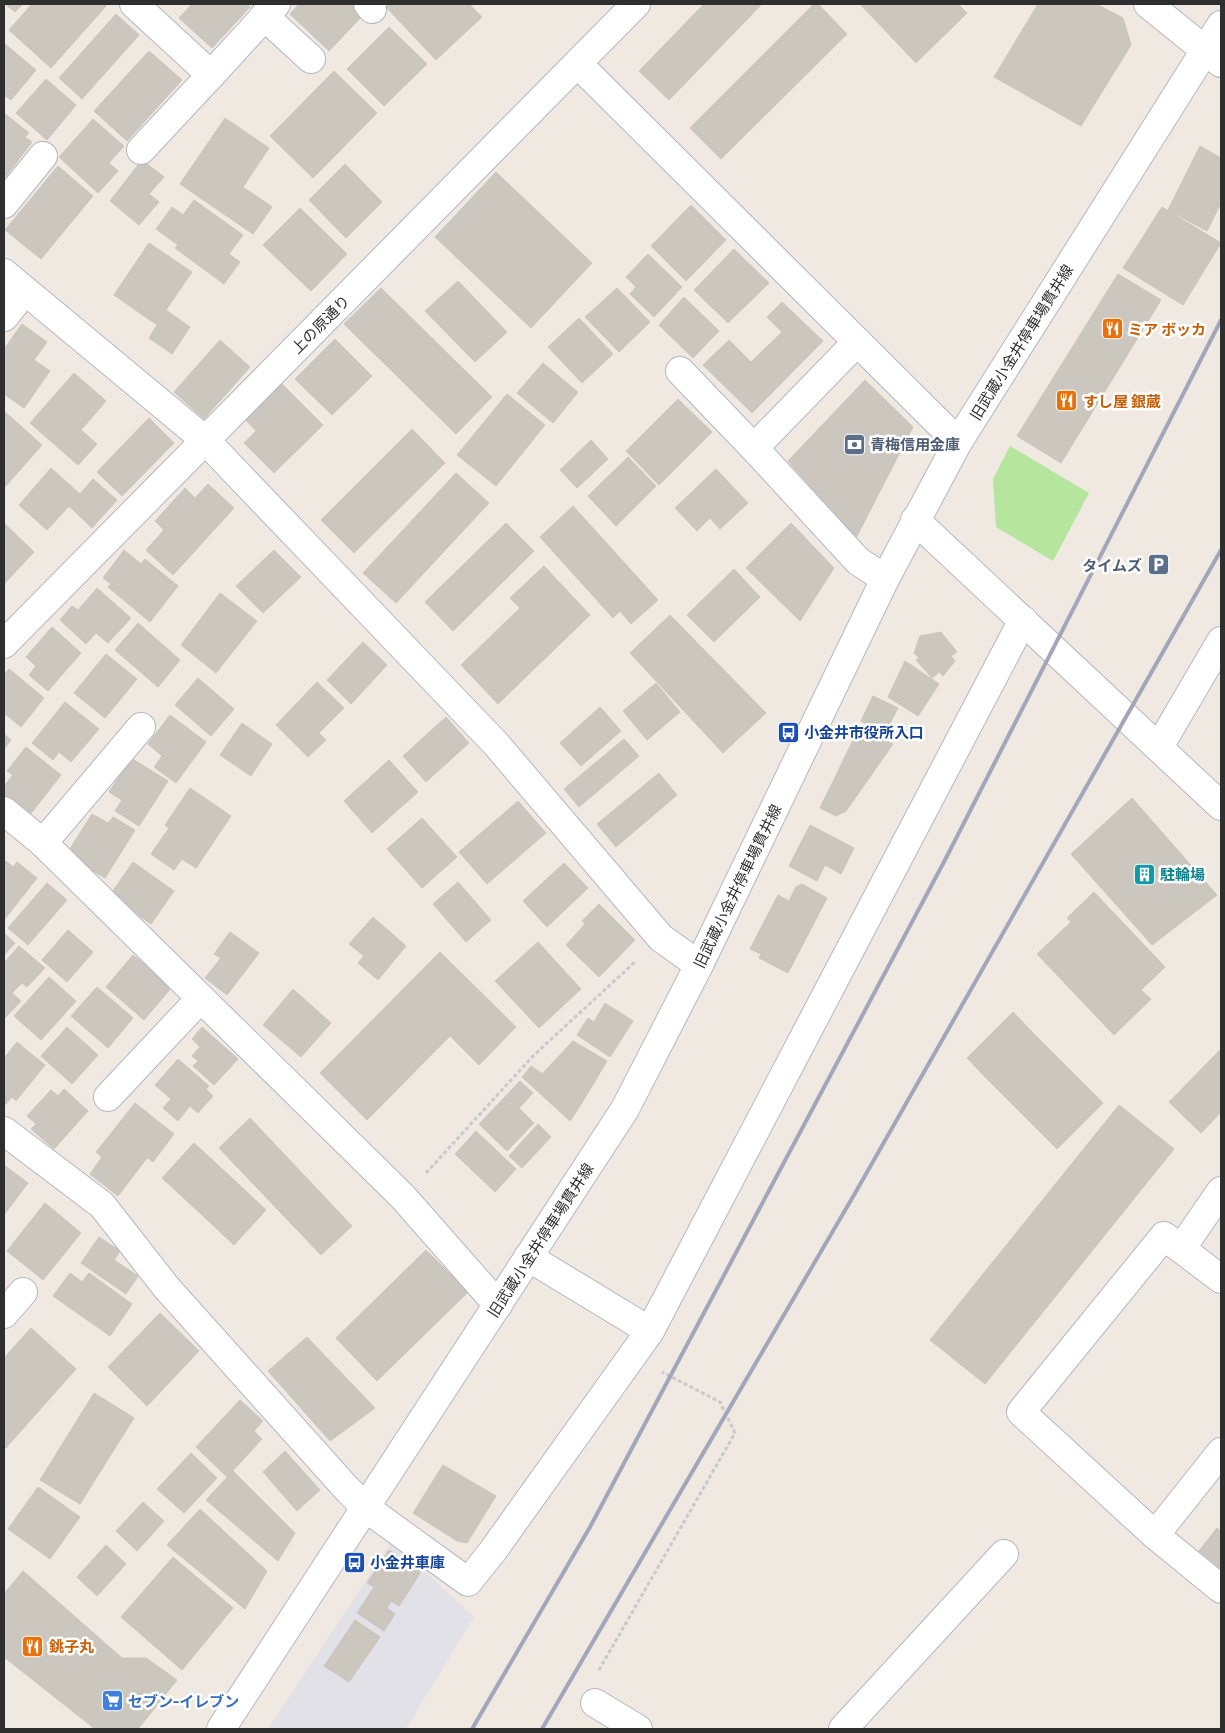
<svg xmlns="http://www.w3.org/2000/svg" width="1225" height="1733" font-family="Barlow,'Noto Sans JP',sans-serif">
<rect width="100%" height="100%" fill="#efe9e1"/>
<path fill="#e3e1e8" d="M392,1541L474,1617L406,1729H268Z"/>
<path fill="#b6e59e" d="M1010,446L1089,493L1053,561L996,527L993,479Z"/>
<g fill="#cbc7bf" stroke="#cbc5ba">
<path d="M5,4H23L15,12Z"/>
<path d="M32,4H103L106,6L51,68L9,30Z"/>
<path d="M192,4H247L250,7L212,48L179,18Z"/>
<path d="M299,4H359L367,11L329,51L290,14Z"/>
<path d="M390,4H469L482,17L436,60L386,7Z"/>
<path d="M704,4H762L669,100L639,71Z"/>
<path d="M814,4H818L847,34L721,159L690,128Z"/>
<path d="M860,4H958L967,13L916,63Z"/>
<path d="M1038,4H1096L1123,18L1131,45L1081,126L994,77Z"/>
<path d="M116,14L139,35L82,99L59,78Z"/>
<path d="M389,27L427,64L384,106L347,69Z"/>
<path d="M4,43L36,70L11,100L4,95Z"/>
<path d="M149,51L182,80L127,141L94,111Z"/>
<path d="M334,71L377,113L313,178L270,136Z"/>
<path d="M46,79L76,105L47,140L16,113Z"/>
<path d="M4,113L29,133L25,137L32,142L4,179Z"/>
<path d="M225,118L269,148L243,187L272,207L253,234L180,184Z"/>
<path d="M93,119L124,146L109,163L118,171L98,193L59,157Z"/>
<path d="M1200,146L1221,158V203L1207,231L1168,210Z"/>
<path d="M142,160L164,177L149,194L159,202L139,225L110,201Z"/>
<path d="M345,164L382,202L346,238L309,200Z"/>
<path d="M58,166L93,196L41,259L5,230Z"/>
<path d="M496,172L592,263L531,328L435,237Z"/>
<path d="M194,200L243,235L229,254L240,262L224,284L175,248L178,245L156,229L172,207L183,215Z"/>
<path d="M691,205L726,240L686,281L651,246Z"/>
<path d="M1162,207L1221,243L1183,305L1123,268Z"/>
<path d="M300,208L347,254L311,291L263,245Z"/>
<path d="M149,243L192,272L166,310L190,327L172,354L149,338L157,325L114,295Z"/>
<path d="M734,249L769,283L728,323L694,290Z"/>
<path d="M648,254L682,287L654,317L630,294L636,287L626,277Z"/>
<path d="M1118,274L1161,300L1061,463L1017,436Z"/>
<path d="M458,281L507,332L475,362L425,311Z"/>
<path d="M381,288L492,397L456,434L344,324Z"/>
<path d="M617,288L650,322L619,352L585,317Z"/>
<path d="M684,297L719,331L693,358L659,325Z"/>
<path d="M782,302L823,341L752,413L703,365L729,340L751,362L782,332L767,317Z"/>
<path d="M579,318L613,354L582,383L548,347Z"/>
<path d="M22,324L47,342L34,360L50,371L24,408L4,394V349Z"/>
<path d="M335,339L372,376L332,415L295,379Z"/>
<path d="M220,340L250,367L204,419L174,392Z"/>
<path d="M543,363L578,392L553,423L517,393Z"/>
<path d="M74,373L106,401L81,430L97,444L78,465L30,423Z"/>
<path d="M865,380L913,427L856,538L788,461Z"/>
<path d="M282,384L323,425L274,473L244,443L256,431L246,420Z"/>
<path d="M507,394L545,425L496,486L457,455Z"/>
<path d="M678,399L712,432L659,485L626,451Z"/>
<path d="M4,411L42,445L4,488Z"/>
<path d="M149,418L174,443L122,496L97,472Z"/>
<path d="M412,429L445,463L354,553L321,520Z"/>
<path d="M591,440L608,459L577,488L560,470Z"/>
<path d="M628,457L656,486L616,526L588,496Z"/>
<path d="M51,468L80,494L93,479L117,500L92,528L69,506L47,530L19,505Z"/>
<path d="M716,469L748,503L720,529L710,518L697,531L675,508Z"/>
<path d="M456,473L489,503L396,603L363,573Z"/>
<path d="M208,484L234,508L173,575L146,550L164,530L155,521L185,488L195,498Z"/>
<path d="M573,506L658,600L631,624L620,611L613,618L540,537Z"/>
<path d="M4,523L34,552L4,584Z"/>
<path d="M506,523L534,551L453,631L425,602Z"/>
<path d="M791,523L834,568L800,621L746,568Z"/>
<path d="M124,550L141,564L145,559L178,586L150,622L108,587L111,584L103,578Z"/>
<path d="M274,550L301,577L263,613L236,586Z"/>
<path d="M544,566L590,615L498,704L461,665L520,608L510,598Z"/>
<path d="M734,569L760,597L714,642L687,615Z"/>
<path d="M97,588L131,618L108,643L96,633L86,644L60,620L72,606L78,610Z"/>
<path d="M220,593L257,621L216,673L181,645Z"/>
<path d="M670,615L766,713L723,753L630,653Z"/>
<path d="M138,623L180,660L158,687L115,650Z"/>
<path d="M52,627L81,653L48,691L29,675L36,666L26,657Z"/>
<path d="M941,632L957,652L951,656L955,661L943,676L939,672L932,678L916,660L919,658L914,653L920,636Z"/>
<path d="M363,642L387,665L351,704L327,680Z"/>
<path d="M106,654L137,679L105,718L74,693Z"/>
<path d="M905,661L939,684L918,716L888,697Z"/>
<path d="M9,669L44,698L21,727L4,713V675Z"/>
<path d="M198,678L234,709L211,736L175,705Z"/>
<path d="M317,682L344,708L319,733L326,740L308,757L276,725Z"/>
<path d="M656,683L680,712L647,740L623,711Z"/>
<path d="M873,696L898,708L885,733L861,721Z"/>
<path d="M65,702L99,729L71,762L59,752L53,760L32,743Z"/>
<path d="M600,707L621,731L581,766L560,743Z"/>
<path d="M170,715L206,742L176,783L154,767L162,756L148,744Z"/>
<path d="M446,717L469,743L426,782L403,756Z"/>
<path d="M242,723L272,744L251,776L220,755Z"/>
<path d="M859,728L893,744L846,811L836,816L820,808Z"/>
<path d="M4,734L11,740L4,749Z"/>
<path d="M624,739L639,756L579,807L564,789Z"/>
<path d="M26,747L61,775L29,816L4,796V786L13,775L7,771Z"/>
<path d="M131,758L168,781L139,826L115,811L122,800L109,792Z"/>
<path d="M389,760L418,792L372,833L344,801Z"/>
<path d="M659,773L677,795L616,847L597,824Z"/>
<path d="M190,788L231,816L196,868L182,859L174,870L151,854L169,828L165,825Z"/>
<path d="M1132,798L1217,895L1152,945L1071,854Z"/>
<path d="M518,801L546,833L487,884L459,852Z"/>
<path d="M92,814L108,823L113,817L135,830L105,878L66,855Z"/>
<path d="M422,818L457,857L422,888L387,849Z"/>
<path d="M810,825L854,848L841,874L825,865L817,881L789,866Z"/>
<path d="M6,861L13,867L17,862L37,878L4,920V863Z"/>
<path d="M133,862L174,891L151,924L110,895Z"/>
<path d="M564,863L588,888L547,927L523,901Z"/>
<path d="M458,882L491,920L466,942L433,904Z"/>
<path d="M47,883L67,900L28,945L8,928Z"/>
<path d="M802,884L827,898L788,973L759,958L761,954L750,949L778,895L789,901L796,887Z"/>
<path d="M1094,892L1165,967L1141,990L1151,999L1114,1035L1037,954L1071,922L1067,918Z"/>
<path d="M599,904L635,940L599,977L566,945L585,924L582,921Z"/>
<path d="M373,917L406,946L378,980L358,963L364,956L349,944Z"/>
<path d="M68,930L93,952L67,982L42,960Z"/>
<path d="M230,932L259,953L227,995L205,978L221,958L214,954Z"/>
<path d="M4,933L15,943L4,955Z"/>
<path d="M538,942L581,989L539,1028L495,981Z"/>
<path d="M19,946L45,968L27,987L22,983L12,993L21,1001L5,1018L4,963Z"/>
<path d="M440,952L516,1027L479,1065L450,1036L367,1120L320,1073Z"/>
<path d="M133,955L172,987L144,1020L106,987Z"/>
<path d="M49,977L76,1001L41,1040L14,1016Z"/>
<path d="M97,987L133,1018L108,1048L71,1016Z"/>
<path d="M293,989L331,1023L301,1057L263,1025Z"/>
<path d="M605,1003L633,1021L610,1057L577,1035L588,1018L594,1022Z"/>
<path d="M1013,1012L1035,1035L989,1081L967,1058Z"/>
<path d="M67,1027L98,1055L72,1084L41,1056Z"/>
<path d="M202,1027L238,1059L214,1085L193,1066L198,1061L192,1056L200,1047L192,1039Z"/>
<path d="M1035,1035L1058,1058L1012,1104L989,1081Z"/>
<path d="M573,1041L607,1061L583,1101L543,1073Z"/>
<path d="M17,1042L45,1065L16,1101L12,1097L5,1105L4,1058Z"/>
<path d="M1221,1049V1112L1201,1133L1169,1102Z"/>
<path d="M1058,1058L1081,1081L1035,1127L1012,1104Z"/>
<path d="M178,1059L209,1086L206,1089L213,1096L198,1113L190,1106L178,1121L163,1108L171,1099L155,1085Z"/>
<path d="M531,1066L583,1101L570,1121L522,1077Z"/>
<path d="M520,1081L533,1093L519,1108L534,1123L507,1151L479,1124Z"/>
<path d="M1081,1081L1103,1103L1057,1149L1035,1127Z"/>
<path d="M64,1089L88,1111L54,1149L31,1129L36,1124L27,1116L51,1090L58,1096Z"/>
<path d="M135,1103L174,1134L153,1162L113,1131Z"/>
<path d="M1119,1105L1174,1149L985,1384L930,1340Z"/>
<path d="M250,1118L352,1226L321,1255L219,1148Z"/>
<path d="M538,1124L551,1137L522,1168L509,1156Z"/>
<path d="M113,1131L147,1158L118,1196L90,1174L102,1157L96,1152Z"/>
<path d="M476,1131L516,1169L495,1192L455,1154Z"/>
<path d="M194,1143L232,1178L200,1213L162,1178Z"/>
<path d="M4,1165L28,1183L4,1215Z"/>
<path d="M232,1178L266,1210L234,1245L200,1213Z"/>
<path d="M45,1203L81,1233L43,1280L7,1251Z"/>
<path d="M99,1237L120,1251L114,1260L138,1276L126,1294L81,1263Z"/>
<path d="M426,1250L468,1292L377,1381L336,1338Z"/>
<path d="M70,1273L82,1282L89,1273L132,1304L110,1336L53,1296Z"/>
<path d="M160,1313L199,1351L147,1406L108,1367Z"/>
<path d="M31,1328L76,1369L4,1450V1358Z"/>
<path d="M307,1337L375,1408L330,1441L268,1371Z"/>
<path d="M94,1393L134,1418L80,1504L40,1480Z"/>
<path d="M240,1400L263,1421L254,1431L262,1439L227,1477L196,1447Z"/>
<path d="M285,1451L320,1490L297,1511L263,1472Z"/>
<path d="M191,1453L217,1478L184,1513L157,1489Z"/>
<path d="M443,1465L496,1496L467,1543L457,1541L413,1513Z"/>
<path d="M233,1471L295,1533L278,1561L206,1500Z"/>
<path d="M38,1487L80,1517L50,1559L8,1529Z"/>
<path d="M143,1502L164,1521L137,1551L116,1531Z"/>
<path d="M200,1509L267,1571L245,1609L167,1545Z"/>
<path d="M1217,1528L1221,1531V1569L1199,1551Z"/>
<path d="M106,1545L126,1564L97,1596L77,1577Z"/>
<path d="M389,1550L421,1572L399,1606L391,1601L387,1608L395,1614L384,1631L357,1613L374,1587L367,1583Z"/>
<path d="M173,1557L233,1608L182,1670L121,1617Z"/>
<path d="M23,1571L122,1658H146L177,1680L138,1729H95L4,1657V1594Z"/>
<path d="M355,1620L380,1637L349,1682L324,1666Z"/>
</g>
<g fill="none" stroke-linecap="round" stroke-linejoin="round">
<defs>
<g id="minor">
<path d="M134,4L211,75L276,4"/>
<path d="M368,4L372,9"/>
<path d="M1148,4L1221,63"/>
<path d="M264,16L311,59"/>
<path d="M578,64L958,442"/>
<path d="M141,150L211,75"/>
<path d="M4,204L43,156"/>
<path d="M4,273L205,440L496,744L661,938L699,965"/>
<path d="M4,317L25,291"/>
<path d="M680,371L754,448L858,561L885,579"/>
<path d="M754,448L857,342"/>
<path d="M915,520L1221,806"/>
<path d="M4,644L636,4"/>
<path d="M1159,747L1221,641"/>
<path d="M4,811L43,843L403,1197L498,1305"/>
<path d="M43,843L141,727"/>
<path d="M108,1097L200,999"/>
<path d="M4,1131L102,1205L166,1287L347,1489L366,1508L468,1582L492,1552L650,1331L1023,620"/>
<path d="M1181,1249L1221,1191"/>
<path d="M528,1257L650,1331"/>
<path d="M1221,1279L1164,1236L1021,1412L1155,1535L1221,1589"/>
<path d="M4,1314L23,1292"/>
<path d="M1155,1535L1221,1452"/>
<path d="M595,1703L638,1729"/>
<path d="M221,1729L625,1109L699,965L885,579L958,442L1221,25"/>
<path d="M843,1729L1004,1554"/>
</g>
</defs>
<use href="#minor" stroke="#b4b7c1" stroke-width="30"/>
<g stroke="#c9c9c9" stroke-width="3" stroke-dasharray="4 2.5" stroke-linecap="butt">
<path d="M426,1173L534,1055L636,961"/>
<path d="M599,1670L735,1433L720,1402L662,1372"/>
</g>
<use href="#minor" stroke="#fff" stroke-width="28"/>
<g stroke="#a3a6b8" stroke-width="4">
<path d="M472,1729L590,1527L945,860L1221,320"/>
<path d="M542,1729L854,1195L1221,550"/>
</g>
</g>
<defs>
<symbol id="restaurant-square" viewBox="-11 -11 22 22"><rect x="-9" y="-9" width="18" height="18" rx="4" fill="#e8710a" stroke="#fff"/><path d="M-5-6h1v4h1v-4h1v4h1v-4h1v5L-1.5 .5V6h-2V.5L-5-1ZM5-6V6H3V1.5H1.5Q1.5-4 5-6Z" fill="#fff"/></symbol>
<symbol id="bank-square" viewBox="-11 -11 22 22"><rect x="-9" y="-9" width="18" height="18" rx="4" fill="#5c6f8a" stroke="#fff"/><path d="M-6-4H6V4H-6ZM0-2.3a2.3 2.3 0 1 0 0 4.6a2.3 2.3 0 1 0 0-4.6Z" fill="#fff"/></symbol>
<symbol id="parking-square" viewBox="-11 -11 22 22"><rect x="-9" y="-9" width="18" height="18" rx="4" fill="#5c6f8a" stroke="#fff"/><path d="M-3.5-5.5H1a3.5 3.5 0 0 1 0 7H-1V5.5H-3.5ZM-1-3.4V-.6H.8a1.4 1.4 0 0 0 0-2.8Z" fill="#fff"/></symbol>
<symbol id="bus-square" viewBox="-11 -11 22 22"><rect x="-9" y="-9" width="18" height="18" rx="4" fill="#1a4fb4" stroke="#fff"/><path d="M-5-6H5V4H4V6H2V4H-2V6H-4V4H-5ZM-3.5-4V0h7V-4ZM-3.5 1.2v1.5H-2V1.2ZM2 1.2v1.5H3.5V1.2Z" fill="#fff"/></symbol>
<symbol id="building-square" viewBox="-11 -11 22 22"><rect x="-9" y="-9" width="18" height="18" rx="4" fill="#0f9aa8" stroke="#fff"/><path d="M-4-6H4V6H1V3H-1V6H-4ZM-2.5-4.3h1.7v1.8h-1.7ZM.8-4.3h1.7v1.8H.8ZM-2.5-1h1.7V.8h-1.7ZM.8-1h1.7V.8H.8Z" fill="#fff"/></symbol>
<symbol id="supermarket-square" viewBox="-11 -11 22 22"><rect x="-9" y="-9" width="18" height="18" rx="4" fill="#3f7fe0" stroke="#fff"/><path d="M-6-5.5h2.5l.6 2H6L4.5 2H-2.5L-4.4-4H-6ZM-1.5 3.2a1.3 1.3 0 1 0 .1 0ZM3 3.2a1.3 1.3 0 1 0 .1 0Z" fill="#fff"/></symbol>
</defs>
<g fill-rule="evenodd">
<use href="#restaurant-square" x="1100" y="316" width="25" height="25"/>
<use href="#restaurant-square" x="1054" y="388" width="25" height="25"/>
<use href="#bank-square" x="842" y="432" width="25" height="25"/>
<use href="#parking-square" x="1146" y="552" width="25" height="25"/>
<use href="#bus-square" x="776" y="720" width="25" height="25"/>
<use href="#building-square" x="1132" y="862" width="25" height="25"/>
<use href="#bus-square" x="342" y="1550" width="25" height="25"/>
<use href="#restaurant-square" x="20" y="1634" width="25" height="25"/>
<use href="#supermarket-square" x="100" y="1688" width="25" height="25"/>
</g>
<g text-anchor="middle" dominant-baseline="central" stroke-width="5" stroke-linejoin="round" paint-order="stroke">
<g font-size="15" fill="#2e2e2e" stroke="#fff">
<text transform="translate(320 324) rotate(-45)">上の原通り</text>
<text transform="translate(1021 342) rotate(-58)">旧武蔵小金井停車場貫井線</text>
<text transform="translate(737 886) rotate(-64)">旧武蔵小金井停車場貫井線</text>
<text transform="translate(540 1240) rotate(-57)">旧武蔵小金井停車場貫井線</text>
</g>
<g font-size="15" font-weight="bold" fill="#c56008" stroke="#fff" text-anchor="start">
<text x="1128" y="329">ミア ボッカ</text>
<text x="1083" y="401">すし屋 銀蔵</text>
<text x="49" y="1646">銚子丸</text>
</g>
<g font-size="15" font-weight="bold" fill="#4e5e75" stroke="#fff" text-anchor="start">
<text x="870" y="444">青梅信用金庫</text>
<text x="1142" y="565" text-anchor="end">タイムズ</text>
</g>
<g font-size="15" font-weight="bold" fill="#164399" stroke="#fff" text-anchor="start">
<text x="804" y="732">小金井市役所入口</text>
<text x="370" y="1562">小金井車庫</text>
</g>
<g font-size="15" font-weight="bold" fill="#0d838f" stroke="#fff" text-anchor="start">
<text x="1160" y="874">駐輪場</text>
</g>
<g font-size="15" font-weight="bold" fill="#366cbe" stroke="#fff" text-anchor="start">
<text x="128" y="1701">セブン-イレブン</text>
</g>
</g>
<rect width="1225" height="1733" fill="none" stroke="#2e2e2e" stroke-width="10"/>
</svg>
